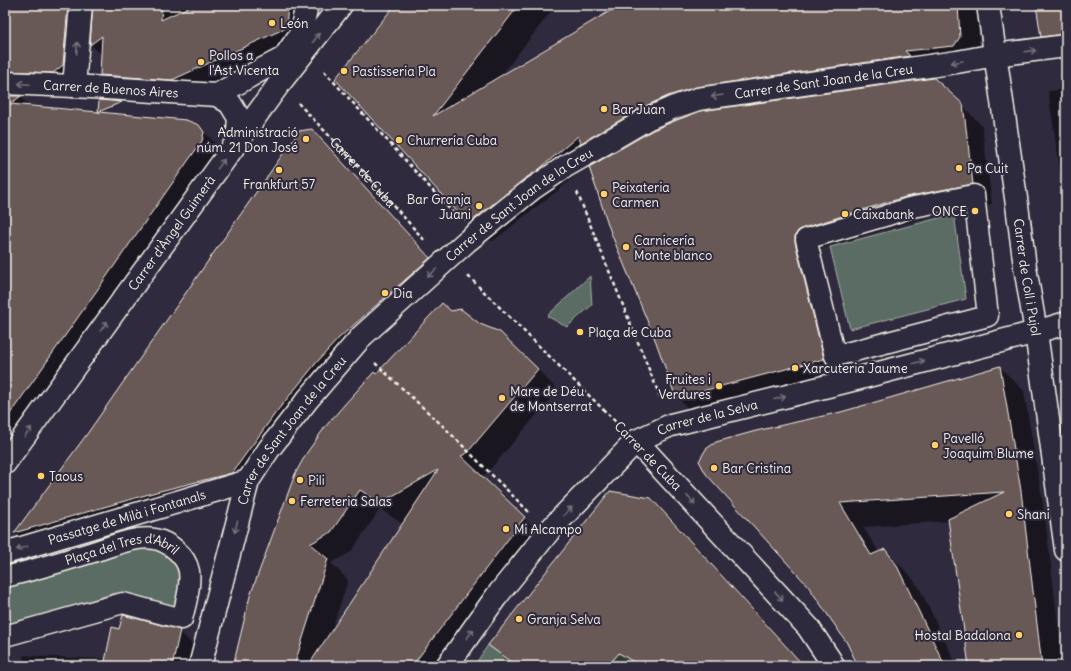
<svg xmlns="http://www.w3.org/2000/svg" width="1071" height="671" font-family="Delius,sans-serif">
<rect width="100%" height="100%" fill="#2f2a3d"/>
<filter id="ink" filterUnits="userSpaceOnUse"><feTurbulence type="fractalNoise" baseFrequency=".025" numOctaves="2"/><feDisplacementMap in="SourceGraphic" scale="8" xChannelSelector="R" yChannelSelector="G"/><feConvolveMatrix kernelMatrix="1 2 1 2 8 2 1 2 1" color-interpolation-filters="sRGB"/></filter>
<g filter="url(#ink)">
<g fill="#5a6c64" stroke="#a7aea6">
<path d="M954,214L966,299L850,329L830,247Z"/>
<path d="M590,276L592,305L567,327L547,316Z"/>
<path d="M132,545L161,547L184,569L175,610L115,593L5,627V582Z"/>
<path d="M488,645L516,666H474Z"/>
<path d="M619,653L634,662L646,666H608Z"/>
</g>
<g fill="#0007" fill-rule="evenodd">
<path d="M5,5H313L309,51L196,103L125,98L101,75L102,55L90,44L87,88L30,94L23,95L21,97L30,107L198,126L222,150L37,432L5,474Z"/>
<path d="M396,5H556L499,78L622,5H977L980,58L717,107L707,110L962,105L982,126L992,204L926,217L823,248L818,251L815,263L844,379L697,418L677,397L601,162L597,158L557,191L545,200L493,241L486,240L465,219Z"/>
<path d="M1037,5H1066V61L1042,36Z"/>
<path d="M1066,89V210L1048,91Z"/>
<path d="M312,130L330,148L447,276L357,356L335,380L250,491L33,550L16,533Z"/>
<path d="M450,312L537,369L558,390L487,473L481,477L544,538L447,666H234L376,375ZM380,509L401,523L406,520L331,632L348,580L331,563L351,552Z"/>
<path d="M1000,367L1024,391L1045,516L1063,666H970L950,521L863,527L879,552L884,550L909,574L920,589L957,666H859L812,566L842,413Z"/>
<path d="M650,499L675,523L805,666H511L489,644Z"/>
<path d="M120,631H179L196,648L192,666H5V661H24L23,655L49,657L106,659Z"/>
</g>
<g fill="#685856" stroke="#f4f1e8">
<path d="M5,5H68L63,65L53,73L5,71Z"/>
<path d="M93,5H162L161,20L193,5H288L286,28L172,80L100,75L102,36L90,45Z"/>
<path d="M395,5H519L433,116L620,5H958L960,37L954,46L905,51L910,56L696,87L668,96L641,108L581,143L578,136L537,171L524,179L472,221L465,220L335,79Z"/>
<path d="M1036,5H1066V34L1041,37Z"/>
<path d="M934,78L963,104L973,184L905,197L803,228L798,231L795,236V242L824,359L676,398L656,342L611,233L589,167L653,130L677,120L701,111Z"/>
<path d="M5,96H21L10,104L186,120L199,125L204,132L202,141L5,421Z"/>
<path d="M99,100L122,102L98,112Z"/>
<path d="M312,129L430,258L339,338L317,362L277,411L232,473L156,492L14,533L87,434L299,131Z"/>
<path d="M442,303L451,311L461,309L480,324L500,332L538,369L467,453L461,456L525,517L412,666H308L438,470L380,503L360,490L331,532L310,544L328,559L294,666H233L250,596L291,485L295,474L306,454L325,427L345,404L374,372L376,374Z"/>
<path d="M1000,366L1021,491L1042,666H969L948,519L1004,492L840,503L871,555L885,549L896,564L945,666H858L847,643L808,586L706,474L699,461L706,449L716,442L756,431L841,412Z"/>
<path d="M610,491L651,498L804,666H640L619,653L608,666H516L488,645Z"/>
<path d="M123,615L180,630L172,666H104L112,627L119,629Z"/>
</g>
<g fill="none" stroke-linecap="round" stroke-linejoin="round">
<defs>
<g id="pedestrian">
<path d="M974,195L988,316L835,356L806,239L885,216L909,208Z"/>
<path id="s2" d="M5,577C34,570 64,561 93,552C110,547 136,535 155,539C169,542 186,555 189,571C191,586 186,603 182,619L123,603L5,636"/>
</g>
<g id="minor">
<path id="s3" d="M988,5L1017,205L1025,267L1036,332L1066,550"/>
<path id="s4" d="M5,83L74,86L217,95L230,103L239,118L237,143"/>
<path d="M74,86L81,5"/>
<path d="M217,95L257,72L284,58L300,35L307,5"/>
<path d="M636,441L808,627L830,660L833,666"/>
<path id="s5" d="M5,463L279,84L341,5"/>
<path id="s6" d="M5,553L248,481"/>
<path id="s7" d="M200,666L248,481L269,449L308,399L362,336L466,242L532,189L566,166L647,119L672,108L698,99L957,62L995,55L1066,46"/>
<path id="s8" d="M447,666L496,597L549,531L636,441L671,425L860,378L1036,332L1066,323"/>
</g>
</defs>
<use href="#pedestrian" stroke="#f4f1e8" stroke-width="23"/>
<use href="#minor" stroke="#f4f1e8" stroke-width="25"/>
<g stroke="#f4f1e8" stroke-width="2.5" stroke-dasharray="4 3" stroke-linecap="butt">
<path d="M324,71L455,215"/>
<path id="s1" d="M298,103L361,169L426,242"/>
<path d="M577,192L661,399"/>
<path d="M468,276L617,423"/>
<path d="M375,363L445,428L529,512"/>
</g>
<use href="#pedestrian" stroke="#2f2a3d" stroke-width="20"/>
<use href="#minor" stroke="#2f2a3d" stroke-width="22"/>
</g>
<defs><path id="oneway-shaft" d="M-6 0H5M1.5-3L5.5 0L1.5 3" fill="none" stroke-width="1.6" stroke-linecap="round" stroke-linejoin="round"/></defs>
<g stroke="#747079">
<use href="#oneway-shaft" transform="translate(316 38) rotate(-53)"/>
<use href="#oneway-shaft" transform="translate(77 48) rotate(-86)"/>
<use href="#oneway-shaft" transform="translate(1030 51) rotate(-7)"/>
<use href="#oneway-shaft" transform="translate(957 62) rotate(170)"/>
<use href="#oneway-shaft" transform="translate(24 84) rotate(-177)"/>
<use href="#oneway-shaft" transform="translate(717 96) rotate(171)"/>
<use href="#oneway-shaft" transform="translate(221 164) rotate(-54)"/>
<use href="#oneway-shaft" transform="translate(432 273) rotate(138)"/>
<use href="#oneway-shaft" transform="translate(104 326) rotate(-54)"/>
<use href="#oneway-shaft" transform="translate(919 362) rotate(-15)"/>
<use href="#oneway-shaft" transform="translate(780 398) rotate(-14)"/>
<use href="#oneway-shaft" transform="translate(28 432) rotate(-54)"/>
<use href="#oneway-shaft" transform="translate(691 500) rotate(47)"/>
<use href="#oneway-shaft" transform="translate(568 511) rotate(-46)"/>
<use href="#oneway-shaft" transform="translate(236 527) rotate(104)"/>
<use href="#oneway-shaft" transform="translate(22 548) rotate(163)"/>
<use href="#oneway-shaft" transform="translate(779 596) rotate(47)"/>
<use href="#oneway-shaft" transform="translate(470 634) rotate(-54)"/>
</g>
</g>
<g fill="#ffd166" stroke="#2f2a3d" stroke-width="1.5">
<circle cx="272" cy="23" r="4"/>
<circle cx="201" cy="62" r="4"/>
<circle cx="344" cy="71" r="4"/>
<circle cx="604" cy="109" r="4"/>
<circle cx="306" cy="139" r="4"/>
<circle cx="399" cy="140" r="4"/>
<circle cx="959" cy="168" r="4"/>
<circle cx="279" cy="170" r="4"/>
<circle cx="604" cy="194" r="4"/>
<circle cx="479" cy="206" r="4"/>
<circle cx="975" cy="211" r="4"/>
<circle cx="845" cy="214" r="4"/>
<circle cx="626" cy="247" r="4"/>
<circle cx="385" cy="293" r="4"/>
<circle cx="580" cy="332" r="4"/>
<circle cx="795" cy="368" r="4"/>
<circle cx="719" cy="386" r="4"/>
<circle cx="502" cy="398" r="4"/>
<circle cx="935" cy="445" r="4"/>
<circle cx="714" cy="468" r="4"/>
<circle cx="41" cy="476" r="4"/>
<circle cx="300" cy="480" r="4"/>
<circle cx="292" cy="501" r="4"/>
<circle cx="1009" cy="514" r="4"/>
<circle cx="506" cy="529" r="4"/>
<circle cx="519" cy="619" r="4"/>
<circle cx="1019" cy="635" r="4"/>
</g>
<g text-anchor="middle" dominant-baseline="central" stroke-width="4" stroke-linejoin="round" paint-order="stroke">
<g font-size="13" fill="#f4f1e8" stroke="#2f2a3d" text-anchor="start">
<text x="280" y="23">León</text>
<text x="209" y="55">Pollos a<tspan x="209" dy="15">l'Ast Vicenta</tspan></text>
<text x="352" y="71">Pastisseria Pla</text>
<text x="612" y="109">Bar Juan</text>
<text x="298" y="132" text-anchor="end">Administració<tspan x="298" dy="15">núm. 21 Don José</tspan></text>
<text x="407" y="140">Churrería Cuba</text>
<text x="967" y="168">Pa Cuit</text>
<text x="279" y="184" text-anchor="middle">Frankfurt 57</text>
<text x="612" y="187">Peixateria<tspan x="612" dy="15">Carmen</tspan></text>
<text x="471" y="199" text-anchor="end">Bar Granja<tspan x="471" dy="15">Juani</tspan></text>
<text x="967" y="211" text-anchor="end">ONCE</text>
<text x="853" y="214">Caixabank</text>
<text x="634" y="240">Carnicería<tspan x="634" dy="15">Monte blanco</tspan></text>
<text x="393" y="293">Dia</text>
<text x="588" y="332">Plaça de Cuba</text>
<text x="803" y="368">Xarcuteria Jaume</text>
<text x="711" y="379" text-anchor="end">Fruites i<tspan x="711" dy="15">Verdures</tspan></text>
<text x="510" y="391">Mare de Déu<tspan x="510" dy="15">de Montserrat</tspan></text>
<text x="943" y="438">Pavelló<tspan x="943" dy="15">Joaquim Blume</tspan></text>
<text x="722" y="468">Bar Cristina</text>
<text x="49" y="476">Taous</text>
<text x="308" y="480">Pili</text>
<text x="300" y="501">Ferreteria Salas</text>
<text x="1017" y="514">Shani</text>
<text x="514" y="529">Mi Alcampo</text>
<text x="527" y="619">Granja Selva</text>
<text x="1011" y="635" text-anchor="end">Hostal Badalona</text>
</g>
<g font-size="13" fill="#f4f1e8" stroke="#2f2a3d">
<text stroke="none"><textPath href="#s7" startOffset="917">Carrer de Sant Joan de la Creu</textPath></text>
<text stroke="none"><textPath href="#s4" startOffset="106">Carrer de Buenos Aires</textPath></text>
<text stroke="none"><textPath href="#s1" startOffset="95">Carrer de Cuba</textPath></text>
<text stroke="none"><textPath href="#s7" startOffset="581">Carrer de Sant Joan de la Creu</textPath></text>
<text stroke="none"><textPath href="#s5" startOffset="284">Carrer d'Àngel Guimerà</textPath></text>
<text stroke="none"><textPath href="#s3" startOffset="275">Carrer de Coll i Pujol</textPath></text>
<text stroke="none"><textPath href="#s8" startOffset="370">Carrer de la Selva</textPath></text>
<text stroke="none"><textPath href="#s7" startOffset="257">Carrer de Sant Joan de la Creu</textPath></text>
<text transform="translate(648 456) rotate(46)">Carrer de Cuba</text>
<text stroke="none"><textPath href="#s6" startOffset="127">Passatge de Milà i Fontanals</textPath></text>
<text stroke="none"><textPath href="#s2" startOffset="122">Plaça del Tres d'Abril</textPath></text>
</g>
</g>
<rect width="1071" height="671" fill="none" stroke="#2f2a3d" stroke-width="20"/>
<rect x="10" y="10" width="1051" height="651" fill="none" stroke="#f4f1e8" stroke-width="1.5" filter="url(#ink)"/>
</svg>
